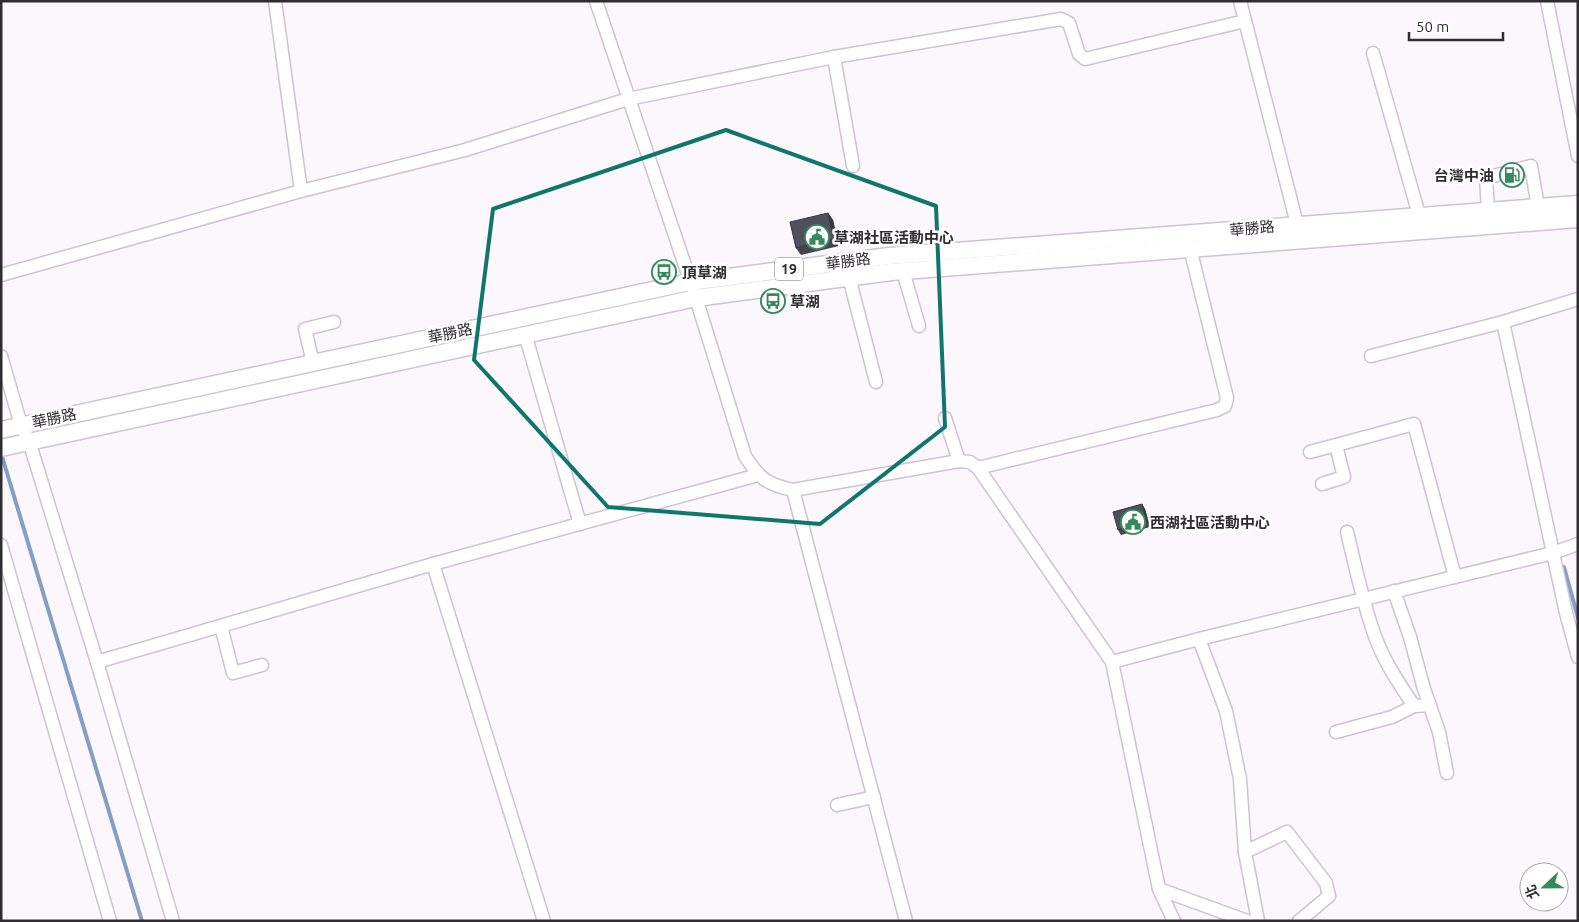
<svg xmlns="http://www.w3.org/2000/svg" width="1579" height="922" font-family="Ubuntu,'Noto Sans TC',sans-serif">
<rect width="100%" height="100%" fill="#fcf7fd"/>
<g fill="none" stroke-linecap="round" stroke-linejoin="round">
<g stroke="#849fc3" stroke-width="4">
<path d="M1,453L142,921"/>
<path d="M1564,567L1578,618"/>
</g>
<defs>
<g id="minor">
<path d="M275,1L301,191"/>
<path d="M596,1L696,298L745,456C760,479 766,484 793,490L959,461L970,462L978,468L1112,662L1159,889L1247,921"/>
<path d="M1240,1L1299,232"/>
<path d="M1547,1L1578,156"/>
<path d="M1373,53L1419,215"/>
<path d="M834,57L853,166"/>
<path d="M1488,210L1486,178L1531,166L1538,207"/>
<path d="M903,271L919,326"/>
<path d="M1,275L301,191L465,150L628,99L834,57L1061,19L1069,23L1079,54L1085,59L1245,21"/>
<path d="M849,277L876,382"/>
<path d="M1503,322L1566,613L1578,657"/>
<path d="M525,334L580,524"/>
<path d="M1,356L21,425L29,441L97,662L173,921"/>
<path d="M1371,356L1503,322L1578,299"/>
<path d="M313,363L305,329L334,322"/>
<path d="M945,418L959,461"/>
<path d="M1310,452L1414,424L1455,577"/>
<path d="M978,468L1217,410L1225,406L1227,398L1188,240"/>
<path d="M1322,484L1344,477L1336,445"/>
<path d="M793,490L906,921"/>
<path d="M1347,532C1356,568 1363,605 1376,639C1385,663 1400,685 1414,706L1430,705"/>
<path d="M1,545L110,921"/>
<path d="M433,564L544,921"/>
<path d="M1394,591L1410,637L1424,689L1439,732L1447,773"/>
<path d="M221,626L233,673L262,665"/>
<path d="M1199,639L1226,711L1240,779L1245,852L1258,921"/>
<path d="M97,662L433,564L758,475"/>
<path d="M1112,662L1199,639L1553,553L1578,544"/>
<path d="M1336,732L1392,717L1414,706"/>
<path d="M837,805L874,797"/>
<path d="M1245,852L1287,832L1326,883L1329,896L1299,921"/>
<path d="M1159,889L1174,921"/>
</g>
<g id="major">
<path d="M1,430L690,282L889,256L1578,204"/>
<path d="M1,448L696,298L891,272L1578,219"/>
</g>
</defs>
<use href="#minor" stroke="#cfc2d1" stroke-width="15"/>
<use href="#major" stroke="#cfc2d1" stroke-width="19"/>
<use href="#minor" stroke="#fff" stroke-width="12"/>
<use href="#major" stroke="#fff" stroke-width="16"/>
</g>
<g fill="#454451">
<path d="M828,213L833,220L839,246L801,255L796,248Z"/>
<path d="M1142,504L1145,509L1150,527L1121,535L1118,530Z"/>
</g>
<g fill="#383742">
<path d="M828,213L833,220L839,246L834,239Z"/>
<path d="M1142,504L1145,509L1150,527L1147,522Z"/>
</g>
<g fill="#504f5e" stroke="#383742">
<path d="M828,213L834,239L796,248L790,222Z"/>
<path d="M1142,504L1147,522L1118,530L1113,512Z"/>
</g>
<path fill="none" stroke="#0f766e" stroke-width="4" stroke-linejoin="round" d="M726,130L936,206L945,427L820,524L608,507L474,360L493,209Z"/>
<defs>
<symbol id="fuel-ring" viewBox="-11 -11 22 22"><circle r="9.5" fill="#fff" stroke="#36895b" stroke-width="1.5"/><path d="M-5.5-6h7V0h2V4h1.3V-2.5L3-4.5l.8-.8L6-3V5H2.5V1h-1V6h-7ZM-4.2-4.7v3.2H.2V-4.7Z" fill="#36895b"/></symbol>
<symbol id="civic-ring" viewBox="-11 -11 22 22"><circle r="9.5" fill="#fff" stroke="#36895b" stroke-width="1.5"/><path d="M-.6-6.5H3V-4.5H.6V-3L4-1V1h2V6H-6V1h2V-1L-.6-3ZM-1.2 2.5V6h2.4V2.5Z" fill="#36895b"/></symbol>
<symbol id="bus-ring" viewBox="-11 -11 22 22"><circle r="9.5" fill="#fff" stroke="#36895b" stroke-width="1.5"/><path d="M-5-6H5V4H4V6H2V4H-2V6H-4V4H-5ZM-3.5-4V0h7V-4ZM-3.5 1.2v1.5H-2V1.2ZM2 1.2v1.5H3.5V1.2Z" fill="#36895b"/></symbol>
</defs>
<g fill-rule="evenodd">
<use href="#fuel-ring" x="1498" y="161" width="28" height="28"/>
<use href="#civic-ring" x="803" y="223" width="28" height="28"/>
<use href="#bus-ring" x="650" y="258" width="28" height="28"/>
<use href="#bus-ring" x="759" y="287" width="28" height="28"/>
<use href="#civic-ring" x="1119" y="508" width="28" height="28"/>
</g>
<g text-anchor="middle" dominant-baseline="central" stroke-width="5" stroke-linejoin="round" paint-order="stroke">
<rect fill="#fff" stroke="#6f6b70" stroke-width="1" x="775" y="257.5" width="28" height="23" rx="4"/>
<g font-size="14" font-weight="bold" fill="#312c32">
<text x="789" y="269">19</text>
</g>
<g font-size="15" font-weight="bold" fill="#312c32" stroke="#fff" text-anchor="start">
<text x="1494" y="175" text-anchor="end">台灣中油</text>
<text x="834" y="237">草湖社區活動中心</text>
<text x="682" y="272">頂草湖</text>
<text x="790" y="301">草湖</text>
<text x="1150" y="522">西湖社區活動中心</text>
</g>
<g font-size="15" fill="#312c32" stroke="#fff">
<text transform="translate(1252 228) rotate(-5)">華勝路</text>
<text transform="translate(848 261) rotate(-8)">華勝路</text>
<text transform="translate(450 333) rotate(-12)">華勝路</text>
<text transform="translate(54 418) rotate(-12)">華勝路</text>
</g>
</g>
<rect width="1579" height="922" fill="none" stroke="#312c32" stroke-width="5"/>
<g transform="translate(1544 887) rotate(248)"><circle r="24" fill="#ffffff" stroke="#adabad"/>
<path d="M0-4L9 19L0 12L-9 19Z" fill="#36895b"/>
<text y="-8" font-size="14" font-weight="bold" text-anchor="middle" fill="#312c32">北</text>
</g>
<path d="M1409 32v8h94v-8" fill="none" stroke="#312c32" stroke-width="2.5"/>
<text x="1416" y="32" font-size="15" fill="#312c32" stroke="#ffffff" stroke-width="4" paint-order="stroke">50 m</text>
</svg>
